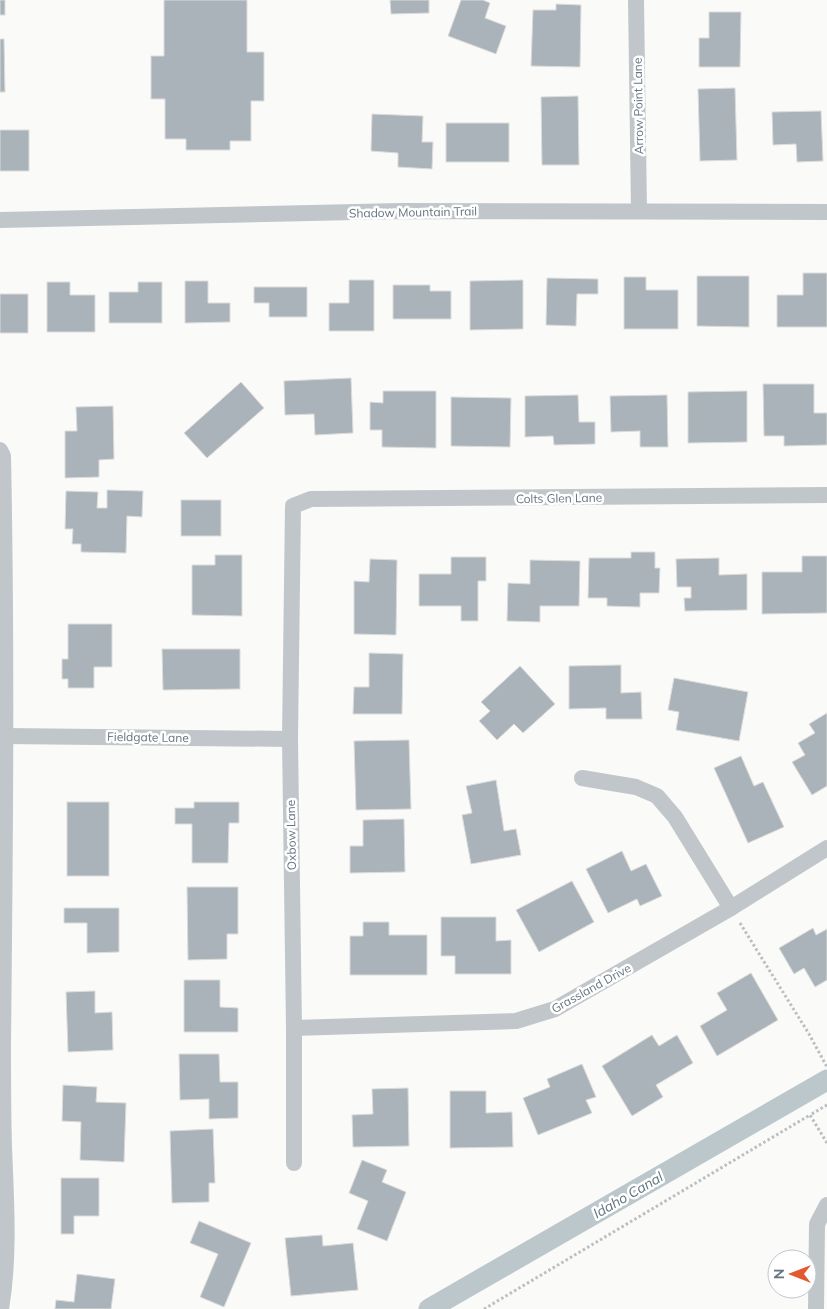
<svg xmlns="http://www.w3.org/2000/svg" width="827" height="1309" font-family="Mulish,sans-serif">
<rect width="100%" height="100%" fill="#fafaf8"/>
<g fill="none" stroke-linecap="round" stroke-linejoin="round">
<path stroke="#bcc7cc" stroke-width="21" d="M429,1309L827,1080"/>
</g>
<g fill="#aab3b9" stroke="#dcdcda">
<rect x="0" y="0" width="5" height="15"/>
<path d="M164,0H247V52H264V101H251V141H230V150H186V139H165V99H151V56H164Z"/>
<path d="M390,0H429V13L391,14Z"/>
<path d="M461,0H483L490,3L485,18L506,26L496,54L448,36Z"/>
<path d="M556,4L581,5L580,67L531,66L533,10H556Z"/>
<path d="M709,12H741L740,67H699V38H709Z"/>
<path d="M0,39H4L5,92H0Z"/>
<path d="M735,88L737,160L700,161L698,89Z"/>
<path d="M578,96L579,165H542L541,97Z"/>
<path d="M821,111L823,161L797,162L796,144L773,145L772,112Z"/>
<path d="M372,114L423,116L422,142H433L432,169L398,167V153L371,151Z"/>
<rect x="446" y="123" width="63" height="39"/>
<rect x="0" y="130" width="29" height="41"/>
<path d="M803,273H827V327H777V295H803Z"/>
<path d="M697,276H749V327L697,326Z"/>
<path d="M624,277H646V290H678V329H624Z"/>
<path d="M547,278L598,279V294H577L576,326L546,325Z"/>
<path d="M349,280H374V331H329V303H349Z"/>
<path d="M523,280V329L470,330V281Z"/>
<path d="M185,281H208V303H230V322L185,323Z"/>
<path d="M47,282H70V295H95V332H47Z"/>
<path d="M138,282H162V323H109V292H138Z"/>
<path d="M393,285H430V291H451V319H393Z"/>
<path d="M254,287H307V317H269V303H254Z"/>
<rect x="0" y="294" width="28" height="39"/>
<path d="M351,378L353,433L315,435L314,414L285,415L284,381Z"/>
<path d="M241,382L264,408L207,458L184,433Z"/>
<path d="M763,384H814V413H827V445L784,446V436H764Z"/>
<path d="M383,391H436V448L382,447V430H370V402L383,403Z"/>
<path d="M747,391V442L688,443V392Z"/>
<path d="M578,395L579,422H595V444L554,445L553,436L525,437V396Z"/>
<path d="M667,395L668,447H640V431L611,432L610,396Z"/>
<path d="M451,397L511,398L510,447L451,446Z"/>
<path d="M113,406L114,459L99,460V477L65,478V431H77L76,407Z"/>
<path d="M107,490L143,491L142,517L127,516L126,553L81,552V544H72L73,529H65L66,491L98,492L97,508H107Z"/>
<rect x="181" y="500" width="40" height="36"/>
<path d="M631,552H655V568H660L659,593H640V607L607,606V598H588L589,558H631Z"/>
<path d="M215,555H242V616L192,615V565H215Z"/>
<path d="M802,556H827V613L762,614V572H802Z"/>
<path d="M451,557H486V581H478V621H461V606H419V574H451Z"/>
<path d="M719,558V575L747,574V610L685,611L684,598H691V587H677L676,559Z"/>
<path d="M370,559L397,560L396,635L354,634V581L369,582Z"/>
<path d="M530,560L580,561L579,606H540V622L507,621L508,583L530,584Z"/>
<path d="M68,624H112V667H94V688H68V679H62V659H68Z"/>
<path d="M162,649H240V689L163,690Z"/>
<path d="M369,653L403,654L402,714H353L354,687H369Z"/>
<path d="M621,665V693L641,692L642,719H606V708L569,709V666Z"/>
<path d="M520,666L555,704L523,733L514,724L497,740L479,721L490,711L481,702Z"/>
<path d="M674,678L748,692L739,741L676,730L679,712L668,710Z"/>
<path d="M827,713V786L812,795L792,762L805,755L798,743L815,733L809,724Z"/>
<path d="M409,740L411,809L356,810L354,741Z"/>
<path d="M741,756L754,786L763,782L784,827L748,843L714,768Z"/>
<path d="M496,780L504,831L516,829L521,855L471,864L462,815L472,813L466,786Z"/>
<rect x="67" y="802" width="42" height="74"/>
<path d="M194,802H239V823H229L228,863H192V824H175V808H194Z"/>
<path d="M404,819L405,872L350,873V846H363V820Z"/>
<path d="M622,851L631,871L646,864L662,896L640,906L637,899L608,913L586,869Z"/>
<path d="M572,881L594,922L539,952L516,910Z"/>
<path d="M187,887H238V934H227V959L188,960Z"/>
<path d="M64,908H119V952L87,953V923H64Z"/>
<path d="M441,917H496V941L511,940V974H455V956H441Z"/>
<path d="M363,922H389V935H427V975H350V936H363Z"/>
<path d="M813,928L816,935L827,929V980L815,987L804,968L794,974L779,948Z"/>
<path d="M751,973L778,1020L717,1056L700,1026L727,1010L717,993Z"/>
<path d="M184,980H220V1007L238,1008V1032H184Z"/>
<path d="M95,991V1013L112,1012L113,1050L68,1052L66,992Z"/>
<path d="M652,1035L659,1046L677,1035L693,1063L656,1085L663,1097L632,1116L602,1066Z"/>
<path d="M179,1054H219L220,1082H238V1118L209,1119V1099L180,1100Z"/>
<path d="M582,1064L596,1097L586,1100L592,1113L538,1135L523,1098L550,1087L547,1079Z"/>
<path d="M63,1085L97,1087L96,1102L126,1103L124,1162L80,1160L81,1122L62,1121Z"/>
<path d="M408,1088L409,1146L353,1147L352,1115L373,1114L372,1089Z"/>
<path d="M450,1091H486V1113L512,1112L513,1147L450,1148Z"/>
<path d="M213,1129L215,1183H209V1202L172,1203L170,1131Z"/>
<path d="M362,1160L387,1170L382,1182L406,1192L387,1241L357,1229L368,1201L349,1193Z"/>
<path d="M61,1178H99V1216H74V1234H61Z"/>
<path d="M199,1221L251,1243L224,1307L200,1297L218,1254L190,1243Z"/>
<path d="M322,1235L323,1246L353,1243L358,1290L291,1296L285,1238Z"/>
<path d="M77,1274L115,1279L111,1309H55L56,1300L74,1302Z"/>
</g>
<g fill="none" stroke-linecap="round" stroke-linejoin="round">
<g stroke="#bbbfc2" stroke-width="3" stroke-dasharray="2.5 2.5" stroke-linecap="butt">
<path d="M740,923L809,1034L827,1067"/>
<path d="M827,1105L810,1115L827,1143"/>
<path d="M484,1309L810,1115"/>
</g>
<g stroke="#c1c6ca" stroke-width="16">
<path d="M636,0L639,211"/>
<path d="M0,220L401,211L827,212"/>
<path d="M0,450L3,456C7,652 5,848 3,1044C3,1078 3,1112 4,1146C6,1200 10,1256 1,1309"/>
<path d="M5,736L290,739"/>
<path d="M582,778L636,787L657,796L675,817L731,908"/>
<path d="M294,1028L516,1021L555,1009L731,908L827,848"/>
<path d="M294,1163V1028L290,739L293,506L311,499L827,495"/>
<path d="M816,1309L817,1224L827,1205"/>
</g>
</g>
<g text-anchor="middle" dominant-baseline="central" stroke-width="5" stroke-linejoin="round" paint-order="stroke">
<g font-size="12" fill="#657582" stroke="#fff">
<text transform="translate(638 106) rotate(-91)">Arrow Point Lane</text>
<text transform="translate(413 212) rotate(-1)">Shadow Mountain Trail</text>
<text transform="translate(559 498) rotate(-1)">Colts Glen Lane</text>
<text transform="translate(148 737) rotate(1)">Fieldgate Lane</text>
<text transform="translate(291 835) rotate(-91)">Oxbow Lane</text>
<text transform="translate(591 988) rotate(-29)">Grassland Drive</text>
</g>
<g font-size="14" font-style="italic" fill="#60747c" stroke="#fff">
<text transform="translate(628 1195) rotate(-30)">Idaho Canal</text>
</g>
</g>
<g transform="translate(792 1274) rotate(270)"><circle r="24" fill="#ffffff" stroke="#c1c8cd"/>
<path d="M0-4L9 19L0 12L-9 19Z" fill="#e25b30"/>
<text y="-8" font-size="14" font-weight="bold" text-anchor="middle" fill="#657582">N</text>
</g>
</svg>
